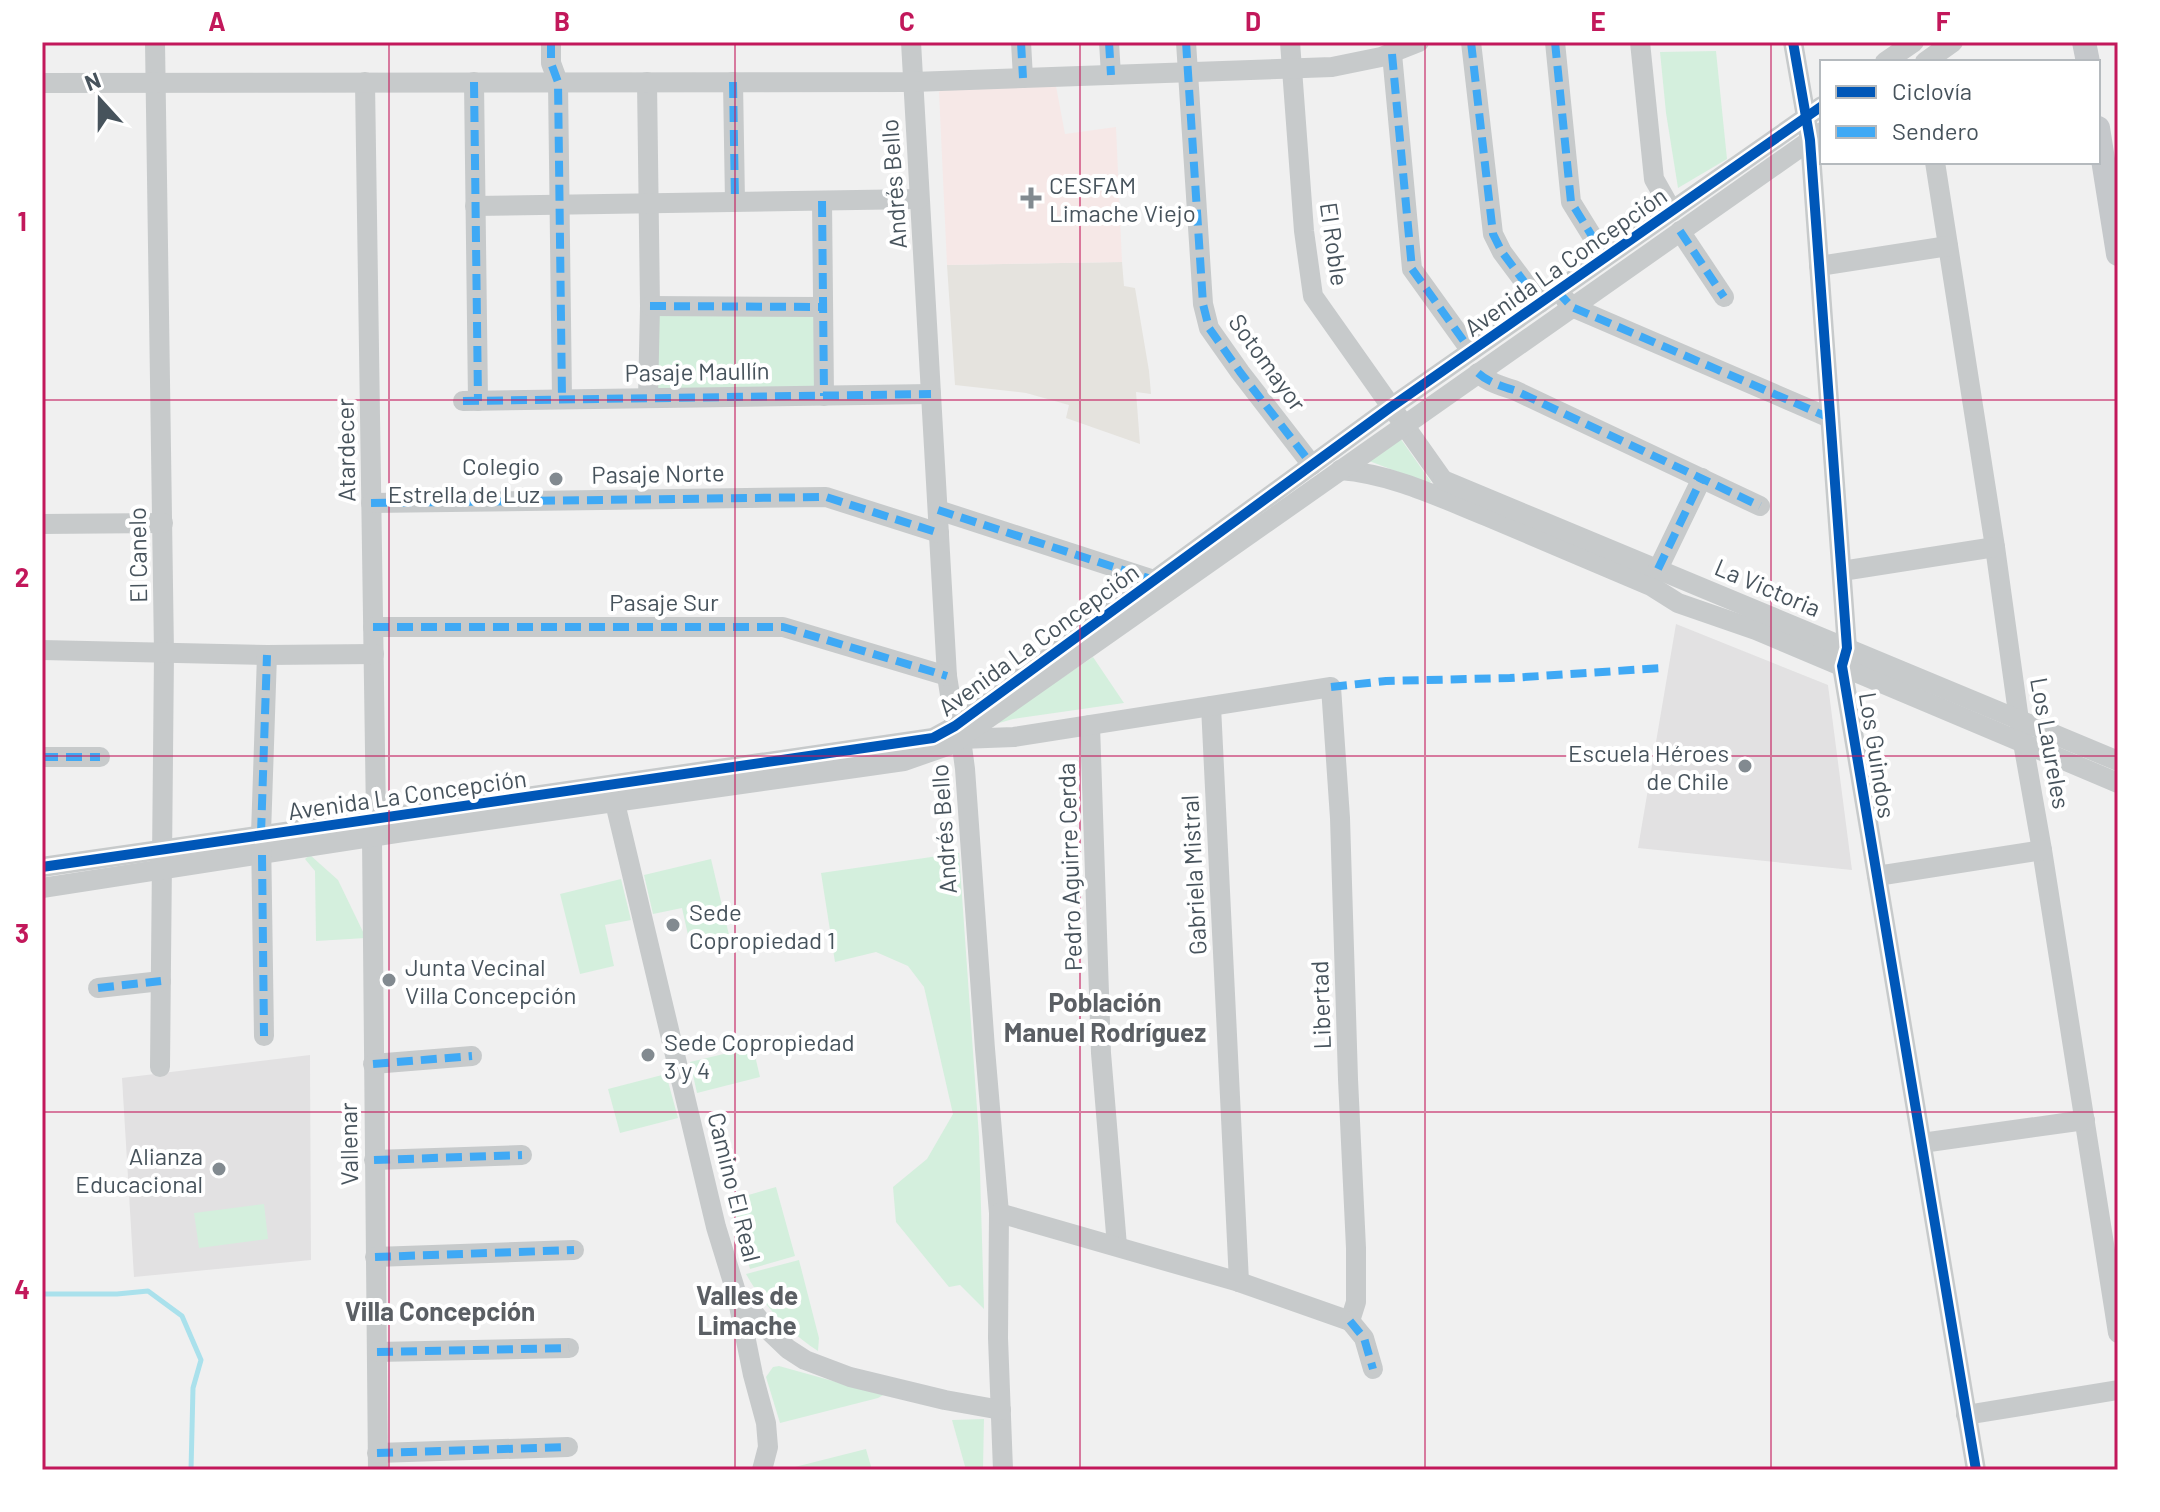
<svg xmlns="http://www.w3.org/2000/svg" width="2160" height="1512" font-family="Barlow,sans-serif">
<rect width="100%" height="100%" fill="#f0f0f0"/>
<path fill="#e5e3de" d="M1122,262L1124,286L1135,288L1149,371L1151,394L1136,392L1140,444L1066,418L1069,405L1026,393L955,385L947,265Z"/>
<g fill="#e2e1e2">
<path d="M1676,624L1828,685L1852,870L1638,848Z"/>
<path d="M310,1055L311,1260L134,1277L122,1078Z"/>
</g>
<path fill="#f6e8e7" d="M946,86H1056L1065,134L1116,127L1122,262L947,265L939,92Z"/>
<g fill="#d4efdd">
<path d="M1716,51L1727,159L1678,188L1666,113L1660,52Z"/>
<path d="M653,312H817L818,387L652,391Z"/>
<path d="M1398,435L1431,482L1427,483L1364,459Z"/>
<path d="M1093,657L1124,703L1013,719L992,725Z"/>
<path d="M959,853L979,1137L984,1309L960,1285L949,1287L896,1222L893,1187L927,1159L953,1114L924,987L908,966L876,952L835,962L821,873Z"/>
<path d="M310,855L338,880L366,938L316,941L315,871L305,859Z"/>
<path d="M711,859L729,935L690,944L682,908L653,914L644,875Z"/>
<path d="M621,879L631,920L605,925L614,966L580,974L560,894Z"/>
<path d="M753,1047L760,1077L697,1093L690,1062Z"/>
<path d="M666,1074L678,1118L620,1133L608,1089Z"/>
<path d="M776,1187L795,1256L750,1269L731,1200Z"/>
<path d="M264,1204L268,1239L199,1248L194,1213Z"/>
<path d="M799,1260L819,1338L818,1351C787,1331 764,1306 746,1274Z"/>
<path d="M779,1366L883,1395L878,1398L780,1423L766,1377L773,1367Z"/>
<path d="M984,1419L983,1470H966L952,1420Z"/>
<path d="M866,1449L872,1470H783Z"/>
</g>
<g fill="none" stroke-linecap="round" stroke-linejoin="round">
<path stroke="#aae1ec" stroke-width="5" d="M42,1294H117L148,1291L182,1316L201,1360L193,1388L191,1470"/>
<g stroke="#c7cacb" stroke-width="20">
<path d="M155,42L164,653L160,1067"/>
<path d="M551,42V63L558,82L562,399"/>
<path d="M911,42L947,676L955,726L961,739L965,769L985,1049L999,1213L998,1338L1003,1470"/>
<path d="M1021,42L1023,78"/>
<path d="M1109,42L1111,75"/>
<path d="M1186,42L1203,304L1209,328L1240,372L1312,465"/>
<path d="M1290,42L1304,231L1313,296L1443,480L1447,489"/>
<path d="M1471,42L1493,234L1502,252L1540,303"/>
<path d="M1555,42L1571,202L1605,257"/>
<path d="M1640,42L1654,179L1672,211"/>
<path d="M1793,42L1810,140L1847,648L1842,666L1976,1470"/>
<path d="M1392,54L1412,269L1471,351"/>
<path d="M1885,62L1914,42"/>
<path d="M1925,62L1953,42"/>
<path d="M365,82L376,817L372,838L378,1470"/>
<path d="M474,82L478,401"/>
<path d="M647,82L650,306L648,398"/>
<path d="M733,82L735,202"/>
<path d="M42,83L913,82L1332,67L1381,57L1419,42"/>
<path d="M1935,162L1995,547L2019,720L2042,850L2118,1333"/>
<path d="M822,201L824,396"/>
<path d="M475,206L919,199"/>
<path d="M1680,231L1724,297"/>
<path d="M1819,266L1948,246"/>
<path d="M1565,299L1572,307L1830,418"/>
<path d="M650,306L823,307"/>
<path d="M1478,373C1488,382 1501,386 1514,390L1760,506"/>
<path d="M463,401L931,394"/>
<path d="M1340,470C1392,474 1439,497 1486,516C1541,539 1596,563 1651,586L1678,603L1756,630L2118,783"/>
<path d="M1443,480L2118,761"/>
<path d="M371,503L826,497L939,533"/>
<path d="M938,510L1154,580"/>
<path d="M42,524L163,523"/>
<path d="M1658,569L1702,478"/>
<path d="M1842,571L1995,547"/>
<path d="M373,627H783L947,676"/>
<path d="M42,650L267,655L374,654"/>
<path d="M1211,706L1239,1282"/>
<path d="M1090,725L1101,1053L1117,1246"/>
<path d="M961,739L1014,737L1331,687L1340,818L1348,1079L1356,1248V1302L1350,1321"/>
<path d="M42,757H100"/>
<path d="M615,803L716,1227L736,1292L768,1330L788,1349L805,1360L850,1377L945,1400L1001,1410"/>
<path d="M42,867L933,738L955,726L1391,407L1822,106"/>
<path d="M1877,876L2042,850"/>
<path d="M42,888L403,832L862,767L904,761L950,745L1822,132"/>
<path d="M98,988L161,981"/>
<path d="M264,1036L261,834L267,655"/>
<path d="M373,1064L472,1056"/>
<path d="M1922,1143L2085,1120"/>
<path d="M374,1160L522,1155"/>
<path d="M999,1213L1239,1282L1350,1321"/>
<path d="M375,1257L574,1250"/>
<path d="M737,1296L753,1375L766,1423L768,1447L762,1470"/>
<path d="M1350,1321L1364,1338L1373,1369"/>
<path d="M377,1352L569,1348"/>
<path d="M1966,1415L2118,1390"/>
<path d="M377,1453L568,1447"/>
</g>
<g stroke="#c5c8cb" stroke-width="24">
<path d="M2084,42L2088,62"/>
<path d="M2098,128L2118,254"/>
</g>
<g stroke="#3fa9f5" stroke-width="8" stroke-dasharray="16 8" stroke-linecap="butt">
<path d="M551,42V63L558,82L562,399"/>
<path d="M1021,42L1023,78"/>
<path d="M1109,42L1111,75"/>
<path d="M1186,42L1203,304L1209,328L1240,372L1312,465"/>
<path d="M1412,42V45"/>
<path d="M1471,42L1493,234L1502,252L1540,303"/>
<path d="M1555,42L1571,202L1605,257"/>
<path d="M1392,54L1412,269L1471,351"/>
<path d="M474,82L478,401"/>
<path d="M733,82L735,202"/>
<path d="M822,201L824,396"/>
<path d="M1680,231L1724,297"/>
<path d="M1557,291L1572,307L1830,418"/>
<path d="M650,306L823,307"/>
<path d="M1478,373C1488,382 1501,386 1514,390L1760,506"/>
<path d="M463,401L931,394"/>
<path d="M371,503L826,497L939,533"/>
<path d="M938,510L1154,580"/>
<path d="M1658,569L1702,478"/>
<path d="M373,627H783L947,676"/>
<path d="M1331,687L1386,681L1510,678L1662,668"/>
<path d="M42,757H100"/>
<path d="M261,834L267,655"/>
<path d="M262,855L264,1036"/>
<path d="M98,988L161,981"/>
<path d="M373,1064L472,1056"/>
<path d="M374,1160L522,1155"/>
<path d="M375,1257L574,1250"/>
<path d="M1350,1321L1364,1338L1373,1369"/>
<path d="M377,1352L569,1348"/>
<path d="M377,1453L568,1447"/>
</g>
<defs>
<g id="cycleway">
<path d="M1793,42L1810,140L1847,648L1842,666L1976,1470"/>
<path d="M42,867L933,738L955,726L1391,407L1822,106"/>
</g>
</defs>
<use href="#cycleway" stroke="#fff" stroke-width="15"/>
<use href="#cycleway" stroke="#0057b8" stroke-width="10"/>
</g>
<path fill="none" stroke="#c2185b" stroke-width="2" stroke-opacity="0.55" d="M389,42V1470M735,42V1470M1080,42V1470M1425,42V1470M1771,42V1470M42,400H2118M42,756H2118M42,1112H2118"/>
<g fill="#828a90" stroke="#fff" stroke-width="3">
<path d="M1027 186h8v8h8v8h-8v8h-8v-8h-8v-8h8z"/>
<circle cx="556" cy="479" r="8"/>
<circle cx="1745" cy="766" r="8"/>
<circle cx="673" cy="925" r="8"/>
<circle cx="389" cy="980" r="8"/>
<circle cx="648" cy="1055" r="8"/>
<circle cx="219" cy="1169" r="8"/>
</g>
<g text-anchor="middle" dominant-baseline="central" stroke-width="8" stroke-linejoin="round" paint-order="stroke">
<g font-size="24" fill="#47535c" stroke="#fff">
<text transform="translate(893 184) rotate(-94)">Andrés Bello</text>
<text transform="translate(1335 244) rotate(82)">El Roble</text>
<text transform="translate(1565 261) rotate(-35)">Avenida La Concepción</text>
<text transform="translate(1268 362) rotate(54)">Sotomayor</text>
<text transform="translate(697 371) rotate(-1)">Pasaje Maullín</text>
<text transform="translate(345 450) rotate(-91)">Atardecer</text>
<text transform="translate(658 473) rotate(-1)">Pasaje Norte</text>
<text transform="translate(137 555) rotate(-91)">El Canelo</text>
<text transform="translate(1768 587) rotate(23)">La Victoria</text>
<text x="664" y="601">Pasaje Sur</text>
<text transform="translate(1038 639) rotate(-36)">Avenida La Concepción</text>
<text transform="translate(2051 743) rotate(80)">Los Laureles</text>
<text transform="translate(1878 755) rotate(81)">Los Guindos</text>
<text transform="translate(407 794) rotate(-8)">Avenida La Concepción</text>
<text transform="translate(943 829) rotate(-94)">Andrés Bello</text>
<text transform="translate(1069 867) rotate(-92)">Pedro Aguirre Cerda</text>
<text transform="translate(1193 875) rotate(-93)">Gabriela Mistral</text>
<text transform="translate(1320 1005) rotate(-92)">Libertad</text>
<text transform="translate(348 1144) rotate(-91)">Vallenar</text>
<text transform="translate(735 1187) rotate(76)">Camino El Real</text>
</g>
<g font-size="24" fill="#47535c" stroke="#fff" text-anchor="start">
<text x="1049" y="184">CESFAM<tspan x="1049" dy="28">Limache Viejo</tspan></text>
<text x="540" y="465" text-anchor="end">Colegio<tspan x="540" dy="28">Estrella de Luz</tspan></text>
<text x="1729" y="752" text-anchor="end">Escuela Héroes<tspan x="1729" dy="28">de Chile</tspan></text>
<text x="689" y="911">Sede<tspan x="689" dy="28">Copropiedad 1</tspan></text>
<text x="405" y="966">Junta Vecinal<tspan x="405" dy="28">Villa Concepción</tspan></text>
<text x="664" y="1041">Sede Copropiedad<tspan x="664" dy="28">3 y 4</tspan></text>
<text x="203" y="1155" text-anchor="end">Alianza<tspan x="203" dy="28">Educacional</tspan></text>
</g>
<g font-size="26" font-weight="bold" fill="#5b5f64" stroke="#fff">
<text x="1105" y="1001">Población<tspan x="1105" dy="30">Manuel Rodríguez</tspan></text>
<text x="747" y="1294">Valles de<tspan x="747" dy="30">Limache</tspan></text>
<text x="440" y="1310">Villa Concepción</text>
</g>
</g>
<rect width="2160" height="1512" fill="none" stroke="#ffffff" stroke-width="88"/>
<rect x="1820" y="60" width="280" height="104" fill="#ffffff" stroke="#b5babe" stroke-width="2"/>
<rect x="1836" y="86" width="40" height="12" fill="#0057b8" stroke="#b5babe" stroke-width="2"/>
<text x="1892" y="100" font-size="24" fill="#47535c">Ciclovía</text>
<rect x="1836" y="126" width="40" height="12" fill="#3fa9f5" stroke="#b5babe" stroke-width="2"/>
<text x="1892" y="140" font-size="24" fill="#47535c">Sendero</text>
<g transform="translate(100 100) rotate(339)" stroke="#ffffff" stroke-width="6" paint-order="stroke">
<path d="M0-6L14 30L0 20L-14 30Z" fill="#47535c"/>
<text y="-12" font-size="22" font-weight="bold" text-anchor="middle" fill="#47535c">N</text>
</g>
<rect x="44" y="44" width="2072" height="1424" fill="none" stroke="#c2185b" stroke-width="3"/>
<g font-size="26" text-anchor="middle" font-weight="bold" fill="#c2185b">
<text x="217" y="31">A</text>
<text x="562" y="31">B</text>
<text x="907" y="31">C</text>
<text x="1253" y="31">D</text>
<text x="1598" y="31">E</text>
<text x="1943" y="31">F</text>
<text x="22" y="231">1</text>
<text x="22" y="587">2</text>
<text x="22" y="943">3</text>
<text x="22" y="1299">4</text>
</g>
</svg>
